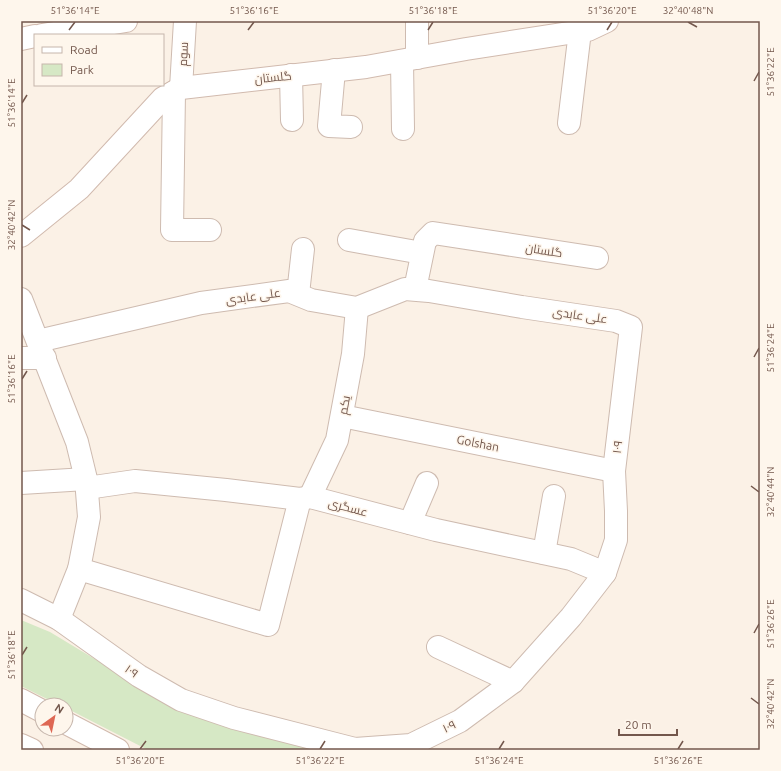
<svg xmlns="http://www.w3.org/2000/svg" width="781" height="771" font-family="Ubuntu,Cairo,sans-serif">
<rect width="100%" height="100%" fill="#fbf1e6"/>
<path fill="#d6e8c5" d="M21,620L50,632L176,708L320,750H148L66,708V705H59L21,686Z"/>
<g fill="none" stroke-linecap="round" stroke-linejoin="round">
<defs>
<g id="street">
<path d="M417,21V58"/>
<path d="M402,61L403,129"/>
<path d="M334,70L329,126L351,127"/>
<path d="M291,75L292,120"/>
<path d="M181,88L185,21"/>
<path d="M174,92L172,230H210"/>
<path d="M569,123L580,31"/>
<path d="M349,240L422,253"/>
<path d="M415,289L425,241L433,233L597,258"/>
<path d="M298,294L303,249"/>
<path d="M21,299L77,442L86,479L89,517L79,569L59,619"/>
<path d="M21,358H45"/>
<path d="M342,416L614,471"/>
<path d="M21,483L86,479"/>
<path d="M87,488L135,481L226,490L300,499L310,497L436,530L571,559L605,573"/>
<path d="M310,497L337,440L353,354L357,308"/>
<path d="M410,523L427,483"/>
<path d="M544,553L554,496"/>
<path d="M79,569L268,625L300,499"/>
<path d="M21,600L59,619L139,676L181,700L234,718L355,749L411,745L460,721L513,682L571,617L605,573L616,540V511L614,471L631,327L616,321L522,307L429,291L405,289L357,308L311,300L289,291L201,303L38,341"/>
<path d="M438,647L513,682"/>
</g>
<g id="secondary">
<path d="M42,35L126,21"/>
<path d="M21,39L35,36"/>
<path d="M21,236L79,189L163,98L181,88L366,67L466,49L588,30L607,21"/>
<path d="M21,700L42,711"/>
<path d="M66,723L118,750"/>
<path d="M21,745L32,750"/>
</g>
</defs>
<use href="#street" stroke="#cebbb0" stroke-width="24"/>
<use href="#secondary" stroke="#d1baae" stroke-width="24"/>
<use href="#street" stroke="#fff" stroke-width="22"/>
<use href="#secondary" stroke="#fff" stroke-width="22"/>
</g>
<path fill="none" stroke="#73574c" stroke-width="1.5" d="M688,22L697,27M69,30L75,22M248,30L254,22M428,30L433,22M607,30L612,22M754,81L759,72M22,103L27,95M22,225L30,230M754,357L759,348M22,379L27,371M751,486L759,492M754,633L759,624M22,655L27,647M751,698L759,704M140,749L146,741M320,749L325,741M499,749L504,741M678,749L683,741"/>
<g text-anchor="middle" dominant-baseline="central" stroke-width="3" stroke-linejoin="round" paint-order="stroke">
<g font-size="12" fill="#73574c" stroke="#fef6ec">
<text transform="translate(183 54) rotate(-87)">سوم</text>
<text transform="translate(273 77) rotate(-6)">گلستان</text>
<text transform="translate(544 250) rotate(9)">گلستان</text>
<text transform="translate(253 296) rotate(-8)">علی عابدی</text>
<text transform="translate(580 315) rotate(8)">علی عابدی</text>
<text transform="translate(344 405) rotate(-80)">یکم</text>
<text transform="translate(478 443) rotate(11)">Golshan</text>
<text transform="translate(617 447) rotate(-83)">۱۰۹</text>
<text transform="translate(348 507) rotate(15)">عسگری</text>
<text transform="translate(132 671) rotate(35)">۱۰۹</text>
<text transform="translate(449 726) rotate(-26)">۱۰۹</text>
</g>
</g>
<rect width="781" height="771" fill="none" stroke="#fef6ec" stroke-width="44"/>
<rect x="34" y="34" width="130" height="52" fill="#fef6ec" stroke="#c6b6ac"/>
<rect x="42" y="47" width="20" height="6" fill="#ffffff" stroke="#c6b6ac"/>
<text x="70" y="54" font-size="12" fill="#73574c">Road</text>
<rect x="42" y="64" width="20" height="12" fill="#d6e8c5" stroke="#c6b6ac"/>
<text x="70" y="74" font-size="12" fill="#73574c">Park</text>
<g transform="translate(54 717) rotate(33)"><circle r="19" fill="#fef6ec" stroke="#c6b6ac"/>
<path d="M0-3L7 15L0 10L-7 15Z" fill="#de6753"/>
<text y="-6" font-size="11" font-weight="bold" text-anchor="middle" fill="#73574c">N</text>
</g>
<path d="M619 729v6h58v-6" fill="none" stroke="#73574c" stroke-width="2"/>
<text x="625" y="729" font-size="12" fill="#73574c" stroke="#fef6ec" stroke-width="3" paint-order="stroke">20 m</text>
<rect x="22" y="22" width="737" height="727" fill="none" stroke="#73574c" stroke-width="1.5"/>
<g font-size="10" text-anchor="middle" fill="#73574c">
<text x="75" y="14">51°36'14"E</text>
<text x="254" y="14">51°36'16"E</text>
<text x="433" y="14">51°36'18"E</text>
<text x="612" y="14">51°36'20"E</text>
<text x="688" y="14">32°40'48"N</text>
<text transform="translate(770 72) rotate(-90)" y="4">51°36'22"E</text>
<text transform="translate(11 103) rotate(-90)" y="4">51°36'14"E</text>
<text transform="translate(11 225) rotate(-90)" y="4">32°40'42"N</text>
<text transform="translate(770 348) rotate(-90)" y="4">51°36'24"E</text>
<text transform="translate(11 379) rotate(-90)" y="4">51°36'16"E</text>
<text transform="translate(770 492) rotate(-90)" y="4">32°40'44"N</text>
<text transform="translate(770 624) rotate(-90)" y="4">51°36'26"E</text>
<text transform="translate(11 655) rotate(-90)" y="4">51°36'18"E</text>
<text transform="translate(770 704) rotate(-90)" y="4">32°40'42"N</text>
<text x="140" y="764">51°36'20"E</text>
<text x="320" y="764">51°36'22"E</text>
<text x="499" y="764">51°36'24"E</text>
<text x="678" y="764">51°36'26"E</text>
</g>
</svg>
